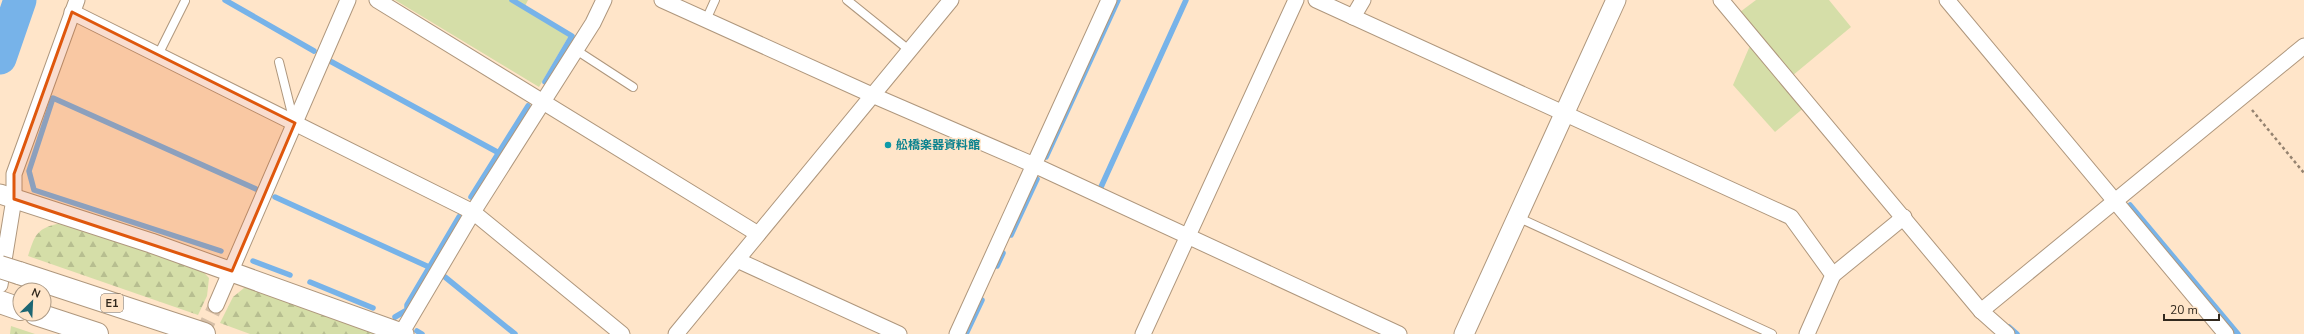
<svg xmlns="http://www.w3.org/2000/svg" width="2304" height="334" font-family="'Nunito Sans','Noto Sans JP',sans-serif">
<defs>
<pattern id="forest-firs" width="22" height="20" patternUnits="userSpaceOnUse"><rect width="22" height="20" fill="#d5dea8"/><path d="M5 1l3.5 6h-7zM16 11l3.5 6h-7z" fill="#b7be90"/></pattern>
</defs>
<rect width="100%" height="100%" fill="#ffe5c9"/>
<g fill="#d5dea8">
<path d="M395,0H528L525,6L570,34L539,87Z"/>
<path d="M1756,0H1829L1851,27L1792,76L1740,12Z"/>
<path d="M1752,41L1806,106L1775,132L1733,85Z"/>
</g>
<g fill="url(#forest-firs)">
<path d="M61,223L198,266L209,278L207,296L198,315L28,256C35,234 37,228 61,223Z"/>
<path d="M244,288H255L380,334H250L220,323L233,297Z"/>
<path d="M11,326L35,334H10Z"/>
</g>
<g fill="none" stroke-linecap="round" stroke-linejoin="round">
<g stroke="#77b3e9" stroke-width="5.5">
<path d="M225,0L314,51"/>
<path d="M512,0L572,36L545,82"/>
<path d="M330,61L499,153"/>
<path d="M1046,157L1118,0"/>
<path d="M1101,187L1186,0"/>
<path d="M275,197L429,267"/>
<path d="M471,197L528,106"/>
<path d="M2130,205L2238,334"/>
<path d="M1011,235L1037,179"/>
<path d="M221,251L34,190L29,171L53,98L256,189"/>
<path d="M253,261L290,275"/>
<path d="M997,266L1003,253"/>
<path d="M445,277L515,334"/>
<path d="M310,282L373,308"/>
<path d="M395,317L407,310V305L459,217"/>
<path d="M2009,327L2017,334"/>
<path d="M417,331L422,334"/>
<path d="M966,334L982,300"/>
</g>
<path stroke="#77b3e9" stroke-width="33" d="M0,58L20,0"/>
<path stroke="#d6bfa7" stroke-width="15" stroke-dasharray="15 8" stroke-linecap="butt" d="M202,334L216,305"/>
<defs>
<g id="service">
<path d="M847,0L909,50"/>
<path d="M706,20L715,0"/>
<path d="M576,50L633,87"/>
<path d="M158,55L185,1"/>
<path d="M279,62L294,122"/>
<path d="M1517,217L1772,334"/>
</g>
<g id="minor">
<path d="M377,0L758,234"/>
<path d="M662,0L872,95L1034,165L1399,334"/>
<path d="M1316,0L1791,217L1833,275L1807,334"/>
<path d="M1721,0L1981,311L2007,334"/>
<path d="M1947,0L2226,334"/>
<path d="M72,12L473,212L622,334"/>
<path d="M1353,17L1363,0"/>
<path d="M737,260L899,334"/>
<path d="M1833,275L1904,217"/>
<path d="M0,285L14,199V174L77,0"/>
<path d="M216,305L348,0"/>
<path d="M1981,311L2304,46"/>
<path d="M402,332L473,212L593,23L604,0"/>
<path d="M676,334L951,0"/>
<path d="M957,334L1109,0"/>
<path d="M1143,334L1296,0"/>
</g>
<g id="tertiary">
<path d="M0,194L151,243L404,334"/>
<path d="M1464,334L1616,0"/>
</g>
<g id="motorway">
<path d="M19,273L204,334"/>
<path d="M0,302L20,309"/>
<path d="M36,314L97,334"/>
</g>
</defs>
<use href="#service" stroke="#af977d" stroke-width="10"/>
<use href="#minor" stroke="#af977d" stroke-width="17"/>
<use href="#tertiary" stroke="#af977d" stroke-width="21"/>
<use href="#motorway" stroke="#af977d" stroke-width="24"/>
<path stroke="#958370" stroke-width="2.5" stroke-dasharray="3 3" stroke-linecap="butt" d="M2252,110L2304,173"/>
<use href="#service" stroke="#fff" stroke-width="8"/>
<use href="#minor" stroke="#fff" stroke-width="15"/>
<use href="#tertiary" stroke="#fff" stroke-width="19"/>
<use href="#motorway" stroke="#fff" stroke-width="22"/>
<defs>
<path id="motorway-bridge" d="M0,267L19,273"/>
</defs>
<use href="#motorway-bridge" stroke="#af977d" stroke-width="24" stroke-linecap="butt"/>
<use href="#motorway-bridge" stroke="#fff" stroke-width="22"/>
</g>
<path fill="#df570d" fill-opacity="0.2" stroke="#df570d" stroke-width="3" stroke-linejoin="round" d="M72,12L295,123L232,271L14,199V174Z"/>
<circle fill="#0f9aa8" stroke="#ffe5c9" stroke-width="1.5" cx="888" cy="145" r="4"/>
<g text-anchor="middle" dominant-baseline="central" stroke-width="3" stroke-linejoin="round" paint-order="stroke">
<rect fill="#ffe5c9" stroke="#706151" stroke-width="1" x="101" y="294" width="22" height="18" rx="3"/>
<g font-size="11" font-weight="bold" fill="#32291e">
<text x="112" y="303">E1</text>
</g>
<g font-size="12" font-weight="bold" fill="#0d838f" stroke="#ffe5c9" text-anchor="start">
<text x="896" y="145">舩橋楽器資料館</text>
</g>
</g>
<g transform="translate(32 302) rotate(24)"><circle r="19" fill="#ffe5c9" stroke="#ad9a85"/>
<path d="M0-3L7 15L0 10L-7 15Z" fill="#1d6673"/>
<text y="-6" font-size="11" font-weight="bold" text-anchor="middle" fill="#32291e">N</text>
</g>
<path d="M2164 314v6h55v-6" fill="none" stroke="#32291e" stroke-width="2"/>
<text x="2170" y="314" font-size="12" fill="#32291e" stroke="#ffe5c9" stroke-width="3" paint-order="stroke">20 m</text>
</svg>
